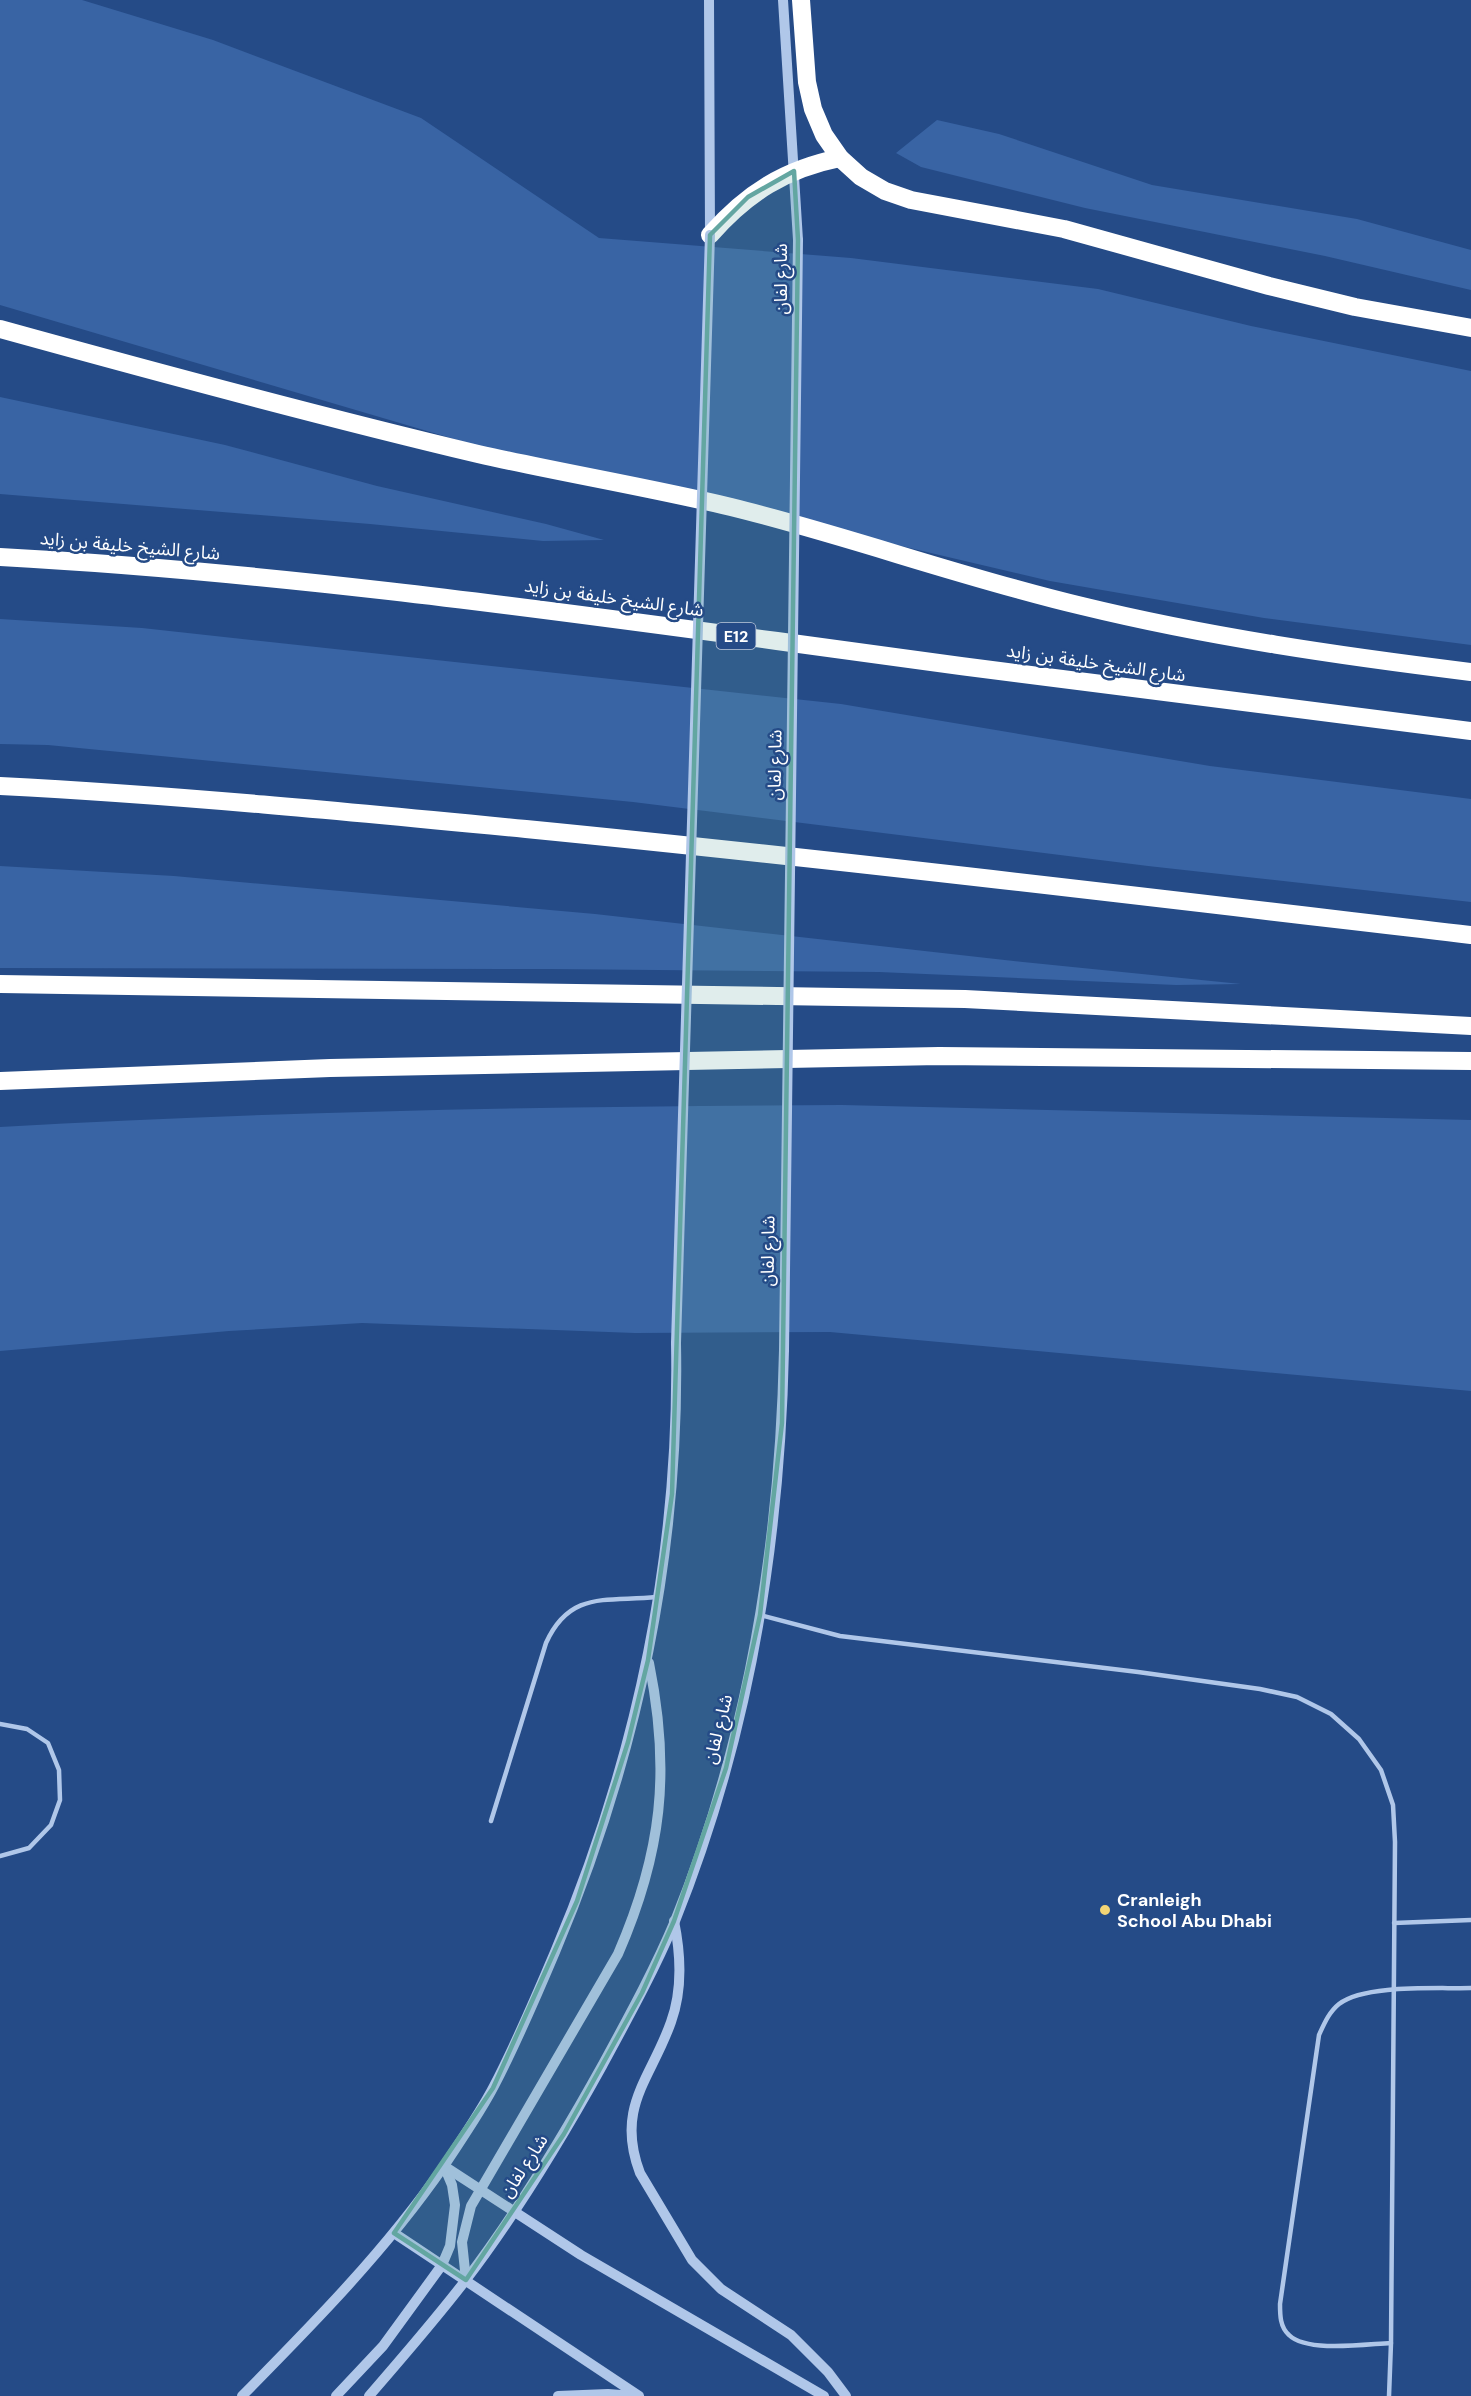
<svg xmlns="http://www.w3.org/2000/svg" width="1471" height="2396" font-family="'DM Sans','Noto Sans Arabic',sans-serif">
<rect width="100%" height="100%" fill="#254b87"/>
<g fill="#3964a4">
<path d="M0,0H82L213,40L421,118L599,238L851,258L1098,289L1251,326L1471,371V645L1264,618L1050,581L488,449L0,305Z"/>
<path d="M937,120L999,134L1152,185L1357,219L1471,250V290L1325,256L1085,208L921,167L896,153Z"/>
<path d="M0,397L225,445L377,486L546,524L604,540L543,541L370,524L0,494Z"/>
<path d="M0,619L142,628L841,704L1210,766L1471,799V902L1148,866L633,802L48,745L0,744Z"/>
<path d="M0,866L174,876L595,914L1023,962L1241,984L1176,985L879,972L550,969L0,968Z"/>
<path d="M842,1105L1471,1120V1391L830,1332L635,1333L362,1323L229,1331L0,1351V1127C280,1111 562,1106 842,1105Z"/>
</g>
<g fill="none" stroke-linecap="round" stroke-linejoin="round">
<g stroke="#b0c7e9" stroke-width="4.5">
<path d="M760,1615L840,1636L1138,1672L1260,1689L1297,1697L1331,1714L1359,1739L1381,1770L1393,1805L1395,1842L1391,2343L1389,2396"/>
<path d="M0,1724L27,1729L48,1743L59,1770L60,1800L51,1825L29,1848L0,1856"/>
<path d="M491,1821L546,1643C570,1590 607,1602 656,1597"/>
<path d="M1394,1923L1471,1920"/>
<path d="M1391,2343C1367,2344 1307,2353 1289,2335C1280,2327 1280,2315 1280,2304L1319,2035C1324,2024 1329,2012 1339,2004C1365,1984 1437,1989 1471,1988"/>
</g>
<g stroke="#b0c7e9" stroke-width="10">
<path d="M709,0L710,234"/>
<path d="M783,0L798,240"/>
<path d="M674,1921C681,1955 683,1989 671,2022C651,2079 615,2107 640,2173L692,2260L721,2289L791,2335L828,2372L846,2396"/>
<path d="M444,2166L581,2255L824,2396"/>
<path d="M394,2233L639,2396"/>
<path d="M466,2280L462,2242L471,2206L618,1954C662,1853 671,1771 649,1663"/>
<path d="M242,2396C314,2323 386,2250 444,2166C461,2140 480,2113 494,2086C517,2042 536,1997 555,1952C637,1758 680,1553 676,1343"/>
<path d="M336,2396L383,2346L442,2265L450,2246L455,2205L452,2185L444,2166"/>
<path d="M369,2396C402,2358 435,2320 465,2281C517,2213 561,2140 602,2066C628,2018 654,1971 675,1921C748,1740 780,1544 784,1350"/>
<path d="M558,2396L608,2394L634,2396"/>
</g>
<g stroke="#fff" stroke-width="18">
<path d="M801,0L807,82L813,109L824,135L840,158L861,177L885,191L911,200L1064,229L1269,286L1355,307L1471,328"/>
<path d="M710,235C747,193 785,169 840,158"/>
<path d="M0,329C159,373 318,416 478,454C562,473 647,487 731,507C849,536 963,578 1082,606C1209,637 1341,656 1471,672"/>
<path d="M0,557C260,571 519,606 777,641C1008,673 1239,703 1471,731"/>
<path d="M0,786C176,795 351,812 526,829C841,860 1156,898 1471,935"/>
<path d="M0,984L965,999L1471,1026"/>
<path d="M0,1081L330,1068L939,1056L1471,1061"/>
</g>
<g stroke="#b0c7e9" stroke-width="10">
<path d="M676,1343L710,235"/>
<path d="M784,1350L798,240"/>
</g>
</g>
<path fill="#63a6a1" fill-opacity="0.2" stroke="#63a6a1" stroke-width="4.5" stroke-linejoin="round" d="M794,171L798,240L782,1423L760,1615L726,1768L674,1921L642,1993L564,2134L466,2280L394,2233L493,2088L577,1901L628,1742L648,1660L672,1494L710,235L748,197Z"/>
<circle fill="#f3d575" stroke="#254b87" stroke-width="2" cx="1105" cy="1910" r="6"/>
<g text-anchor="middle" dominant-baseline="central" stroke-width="5" stroke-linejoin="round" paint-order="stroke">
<rect fill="#254b87" stroke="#bec9db" stroke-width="1.5" x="716.5" y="623" width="39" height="26" rx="4.5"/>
<g font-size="16" font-weight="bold" fill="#fff">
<text x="736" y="636">E12</text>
</g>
<g font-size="18" fill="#fff" stroke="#254b87">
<text transform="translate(781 279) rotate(-90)">شارع لفان</text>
<text transform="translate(130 546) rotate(5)">شارع الشيخ خليفة بن زايد</text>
<text transform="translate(614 598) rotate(8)">شارع الشيخ خليفة بن زايد</text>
<text transform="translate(1096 663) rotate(8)">شارع الشيخ خليفة بن زايد</text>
<text transform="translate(775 765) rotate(-89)">شارع لفان</text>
<text transform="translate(768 1251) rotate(-89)">شارع لفان</text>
<text transform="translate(718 1729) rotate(-76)">شارع لفان</text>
<text transform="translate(524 2166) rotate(-57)">شارع لفان</text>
</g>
<g font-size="18" font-weight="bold" fill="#fff" stroke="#254b87" text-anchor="start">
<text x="1117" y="1900">Cranleigh<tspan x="1117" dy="21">School Abu Dhabi</tspan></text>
</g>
</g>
</svg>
